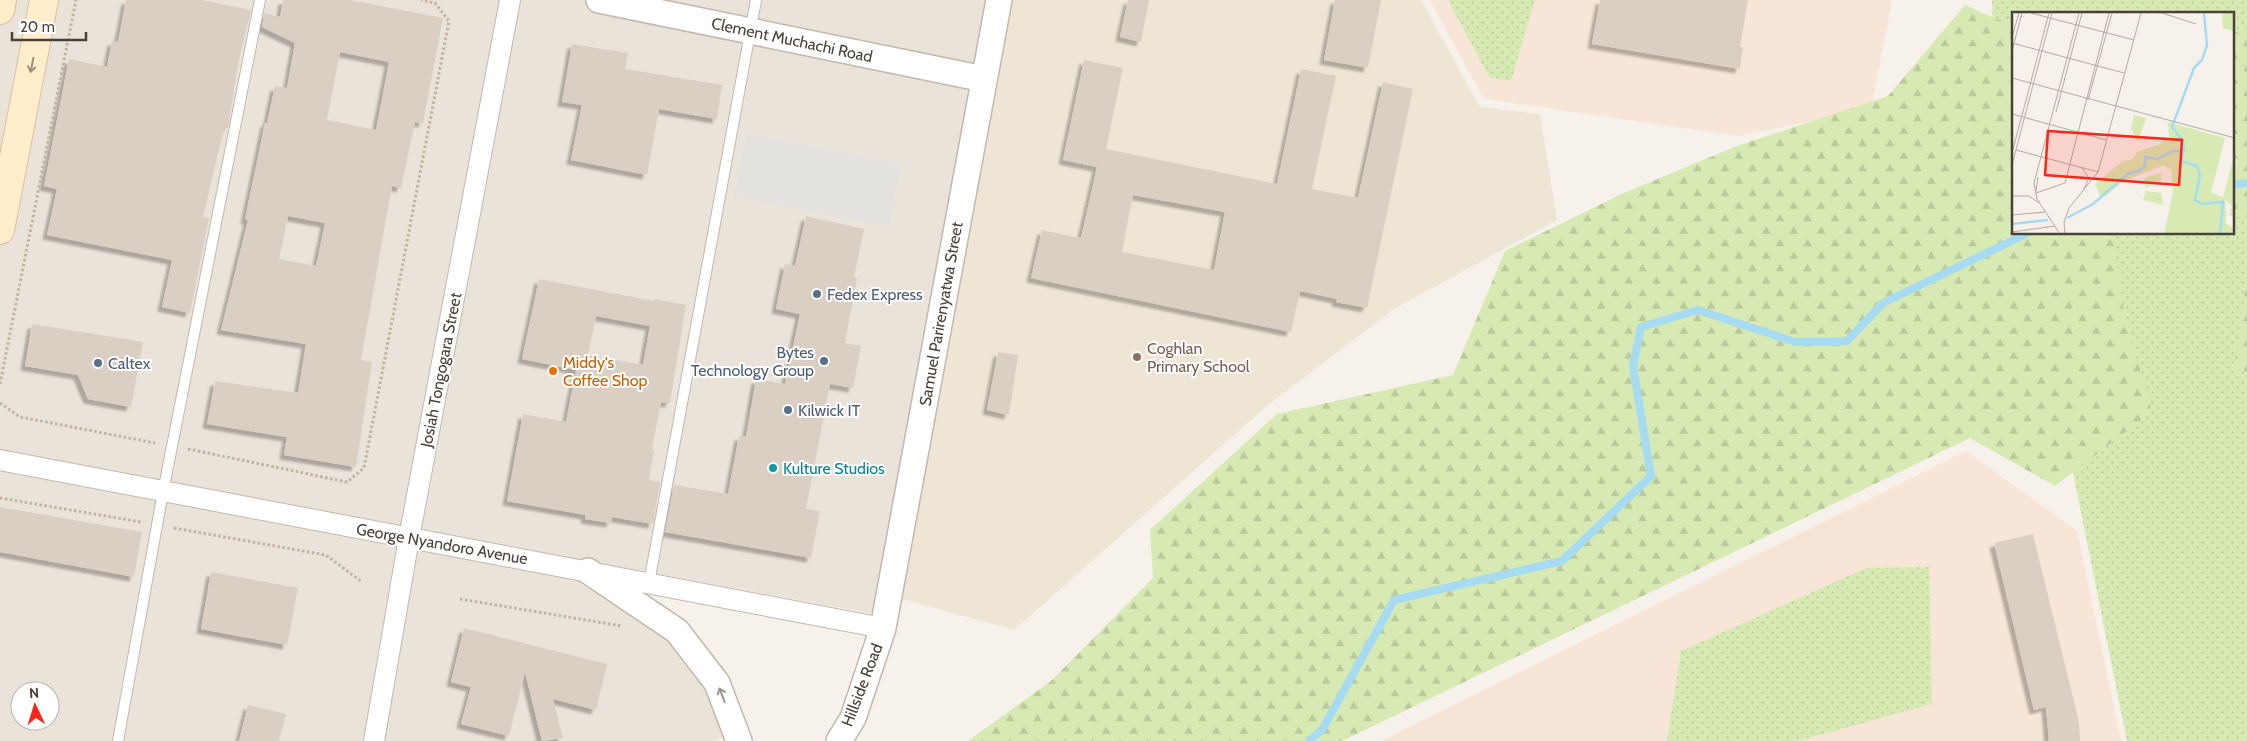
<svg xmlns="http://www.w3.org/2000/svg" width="2247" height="741" font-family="Cabin,sans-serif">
<defs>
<pattern id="grass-dots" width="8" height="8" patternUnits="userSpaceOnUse" patternTransform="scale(1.25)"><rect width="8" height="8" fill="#d7eab4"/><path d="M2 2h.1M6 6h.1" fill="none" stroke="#baca9c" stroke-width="1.8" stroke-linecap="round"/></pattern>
<pattern id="forest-firs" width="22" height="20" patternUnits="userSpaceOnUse" patternTransform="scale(1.25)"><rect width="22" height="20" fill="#d7eab4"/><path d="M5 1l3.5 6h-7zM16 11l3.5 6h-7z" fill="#baca9c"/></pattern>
<filter id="shadow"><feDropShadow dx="-4.5" dy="4.5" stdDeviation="1" flood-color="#0004"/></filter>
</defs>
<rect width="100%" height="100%" fill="#f6f1eb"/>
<path fill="#eae3d9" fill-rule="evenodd" d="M0,0H988L875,614L577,559L581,584L671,640L707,690L725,736L715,741H0ZM20,691H50V721H20Z"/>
<g fill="#f7e6d7">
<path d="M1430,0H1892L1871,109L1738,136L1484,99Z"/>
<path d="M1966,451L2077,531L2121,741H1381Z"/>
</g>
<path fill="#efe5d5" d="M1009,0H1421L1480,107L1540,114L1557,220L1394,309L1268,405L1014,630L899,598Z"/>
<g fill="url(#grass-dots)">
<path d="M1448,0H1535L1511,81L1489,77Z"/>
<path d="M1992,0H2247V741H2127L2025,234H2233V14H2013V177L1996,91Z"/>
<path d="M1929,567L1932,704L1798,741H1667L1681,651L1866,568Z"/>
</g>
<g fill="url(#forest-firs)">
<path d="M1965,5L2013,26V234H2121L2113,237L2124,313L2152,412L2055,486L1970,438L1342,741H968L1051,681L1153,578L1150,530L1277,414L1453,375L1505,251L1626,192L1737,146L1888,96Z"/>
<path d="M2247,29V217H2233V33Z"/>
<path d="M2247,275V373L2234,370Z"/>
</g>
<path fill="#e4e2df" d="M746,134L901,164L889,227L734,197Z"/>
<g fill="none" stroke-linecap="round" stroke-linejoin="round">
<g stroke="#a7dbf2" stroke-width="8">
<path d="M2233,185L2247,183"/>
<path d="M1309,741L1322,730L1394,600L1562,561L1651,476L1633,366L1641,327L1698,310L1795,342L1847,341L1883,303L2026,234"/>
</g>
</g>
<g fill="#dbcfc3" fill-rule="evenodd" filter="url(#shadow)">
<path d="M126,0H202L251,10L238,64L228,128H224L203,217L209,218L190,313L162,307L172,260L47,235L57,189L44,186L69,59L107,67L112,41L118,42Z"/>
<path d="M283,0H350L443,18L423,123L415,122L401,188L392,186L361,360L372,362L356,467L284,455L287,437L207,424L215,381L298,393L306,344L221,330L248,220L245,219L265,123H267L275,86L287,88L295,43L262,27L264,13L280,17ZM340,52L389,62L376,130L327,120ZM288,216L325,223L316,266L279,259Z"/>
<path d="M1128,0H1149L1141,42L1120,37Z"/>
<path d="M1335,0H1381L1368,68L1324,60Z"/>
<path d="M1600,0H1748L1740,47H1743L1740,69L1592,44Z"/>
<path d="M572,44L628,53L625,69L722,85L717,119L659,109L647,175L571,160L582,105L562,102Z"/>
<path d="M1084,60L1123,68L1106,149L1277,184L1301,69L1336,76L1312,189L1358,198L1383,82L1413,89L1367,308L1336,302L1337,299L1300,291L1291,332L1031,278L1042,230L1081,238L1097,167L1063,160ZM1133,195L1225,212L1214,270L1122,252Z"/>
<path d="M806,216L864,229L854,277L857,278L845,343L861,346L853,388L830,384L806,509L820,511L811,558L665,532L674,485L728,494L739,436L746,437L756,379L785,384L800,314L776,309L785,264L795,266Z"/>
<path d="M539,279L654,301V299L686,305L670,403L661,402L652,449L654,450L649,480L660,482L653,524L612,517L611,523L585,519L586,515L507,501L523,414L566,422L576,370L522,359ZM596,316L650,326L643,365L588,355Z"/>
<path d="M32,324L143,342L131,407L88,399L78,375L25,366Z"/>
<path d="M998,352L1018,355L1009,415L987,410Z"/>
<path d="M0,507L142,532L134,577L0,552Z"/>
<path d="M2033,534L2079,722L2080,741H2049L2046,707L2034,710L1994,543Z"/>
<path d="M211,572L298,588L287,645L201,629Z"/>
<path d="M464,628L607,664L596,710L553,699L563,738L542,741L525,672L509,736L461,724L471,687L451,682Z"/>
<path d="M248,705L286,714L279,741H239Z"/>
</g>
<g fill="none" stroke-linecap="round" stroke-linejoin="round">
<defs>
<g id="service">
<path d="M649,583L756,0"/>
<path d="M118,741L163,492L260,0"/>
</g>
<g id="minor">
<path d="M0,460L883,628"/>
<path d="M374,741L409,538L510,0"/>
</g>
<g id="tertiary">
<path d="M599,0L984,79"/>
<path d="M588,571L677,631L717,683L739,741"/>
<path d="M839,741L853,718L883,628L999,0"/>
</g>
<g id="secondary">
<path d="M0,10L2,0"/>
<path d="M0,230L44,0"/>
</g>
</defs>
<use href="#service" stroke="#c2b8ad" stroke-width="12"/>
<use href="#minor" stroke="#c2b8ad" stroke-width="22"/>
<use href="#tertiary" stroke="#c2b8ad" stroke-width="28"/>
<use href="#secondary" stroke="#d6c09a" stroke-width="30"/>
<g stroke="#c4b29e" stroke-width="3" stroke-dasharray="2.5 2.5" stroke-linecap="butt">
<path d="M0,384L76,0"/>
<path d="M0,403L20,417L155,443"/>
<path d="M188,449L347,482L364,468L449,21L435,3L421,0"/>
<path d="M0,498L141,522"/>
<path d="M174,528L326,555L362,582"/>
<path d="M460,599L622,626"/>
</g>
<use href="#service" stroke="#fff" stroke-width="10"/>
<use href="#minor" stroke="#fff" stroke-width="20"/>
<use href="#tertiary" stroke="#fff" stroke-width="25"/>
<use href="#secondary" stroke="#ffedcc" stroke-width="28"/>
</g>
<defs><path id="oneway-shaft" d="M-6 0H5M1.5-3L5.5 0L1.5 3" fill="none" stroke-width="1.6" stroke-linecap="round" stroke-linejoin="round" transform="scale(1.25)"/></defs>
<use stroke="#9b8e7b" href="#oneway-shaft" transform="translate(32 65) rotate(101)"/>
<use stroke="#9b9692" href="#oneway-shaft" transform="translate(722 695) rotate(-111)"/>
<g fill="#5c6f8a" stroke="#fff" stroke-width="2">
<circle cx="817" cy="294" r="5"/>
<circle cx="824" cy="361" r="5"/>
<circle cx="98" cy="363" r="5"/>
<circle cx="788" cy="410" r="5"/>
</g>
<circle fill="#8d6e63" stroke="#fff" stroke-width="2" cx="1137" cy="357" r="5"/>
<circle fill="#e8710a" stroke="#fff" stroke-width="2" cx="553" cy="371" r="5"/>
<circle fill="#0f9aa8" stroke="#fff" stroke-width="2" cx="773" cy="468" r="5"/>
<g text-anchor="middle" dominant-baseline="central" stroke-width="4" stroke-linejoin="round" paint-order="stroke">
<g font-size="16" fill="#4a4138" stroke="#fff">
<text transform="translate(792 40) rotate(12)">Clement Muchachi Road</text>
<text transform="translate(941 314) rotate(-80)">Samuel Parirenyatwa Street</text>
<text transform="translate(441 370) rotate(-79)">Josiah Tongogara Street</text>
<text transform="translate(442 544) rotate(10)">George Nyandoro Avenue</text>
<text transform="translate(862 685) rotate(-69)">Hillside Road</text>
</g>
<g font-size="16" fill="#4e5e75" stroke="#fff" text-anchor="start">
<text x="827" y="294">Fedex Express</text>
<text x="814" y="352" text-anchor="end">Bytes<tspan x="814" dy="18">Technology Group</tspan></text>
<text x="108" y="363">Caltex</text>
<text x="798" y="410">Kilwick IT</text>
</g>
<g font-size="16" fill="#785e54" stroke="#fff" text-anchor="start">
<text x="1147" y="348">Coghlan<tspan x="1147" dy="18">Primary School</tspan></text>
</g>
<g font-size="16" fill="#c56008" stroke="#fff" text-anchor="start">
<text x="563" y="362">Middy's<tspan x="563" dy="18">Coffee Shop</tspan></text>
</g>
<g font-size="16" fill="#0d838f" stroke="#fff" text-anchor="start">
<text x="783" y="468">Kulture Studios</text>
</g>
</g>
<g transform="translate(2012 12)">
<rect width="222" height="222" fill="#f6f1eb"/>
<path d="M122,103L134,106L126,130L119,117ZM156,110L213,126L199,180L213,186L214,212L222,216V222H152L161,180ZM149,161V169L136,175L129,172L134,165Z" fill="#d7eab4"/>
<path d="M153,127L161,132L178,128L189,133L181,137L177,153L168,150L170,141L162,142L163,152L157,157L152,153L112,169L89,187L83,172L111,149L121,147L125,140L148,132ZM186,162H193V175L202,168L198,180L213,187L214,212L222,217V222H203V218L193,222L201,216V208L209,197L206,193L187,189Z" fill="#d7eab4"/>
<path d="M210,1H222V19L211,16ZM222,144V204L217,203L220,194L211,185ZM134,179L149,181L152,193L131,188Z" fill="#d7eab4"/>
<path fill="none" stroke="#a7dbf2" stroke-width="2.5" d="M171,140L169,149L185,154L188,164L183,188L190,192L211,190L208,222M55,206L81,192L117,161L127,159L133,154V145L145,147L161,139H172L171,129L160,115L182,56L190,48L195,33L192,1M0,212L36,208"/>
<path fill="none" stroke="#b1aba3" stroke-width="1" d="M19,1L122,28M150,1L184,12M0,25L7,1M0,31L112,61M0,39L10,1M0,66L223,126M76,88L100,1M44,100L70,1M0,102L94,128M4,138L86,160M0,141L37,1M0,153L40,1M70,156L77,166L72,177M24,180L26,165M24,181L53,171L97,1M0,184H17L27,191M0,203L33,200M0,220L43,214M48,222L25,187L22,171L67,1M53,222L52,210L57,196L86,160L129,1"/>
<path fill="#fd251a" fill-opacity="0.15" stroke="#fd251a" stroke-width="2.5" d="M36,119L170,128L167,173L33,163Z"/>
<rect width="222" height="222" fill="none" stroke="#4a4138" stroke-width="2.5"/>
</g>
<g transform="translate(35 706) rotate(356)"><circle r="24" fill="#ffffff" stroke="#b7b3af"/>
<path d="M0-4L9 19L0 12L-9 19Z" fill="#fd251a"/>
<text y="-8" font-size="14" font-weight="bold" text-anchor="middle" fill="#4a4138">N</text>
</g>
<path d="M12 32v8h74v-8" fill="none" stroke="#4a4138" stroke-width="2.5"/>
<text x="20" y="32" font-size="15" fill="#4a4138" stroke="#ffffff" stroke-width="4" paint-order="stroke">20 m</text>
</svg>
